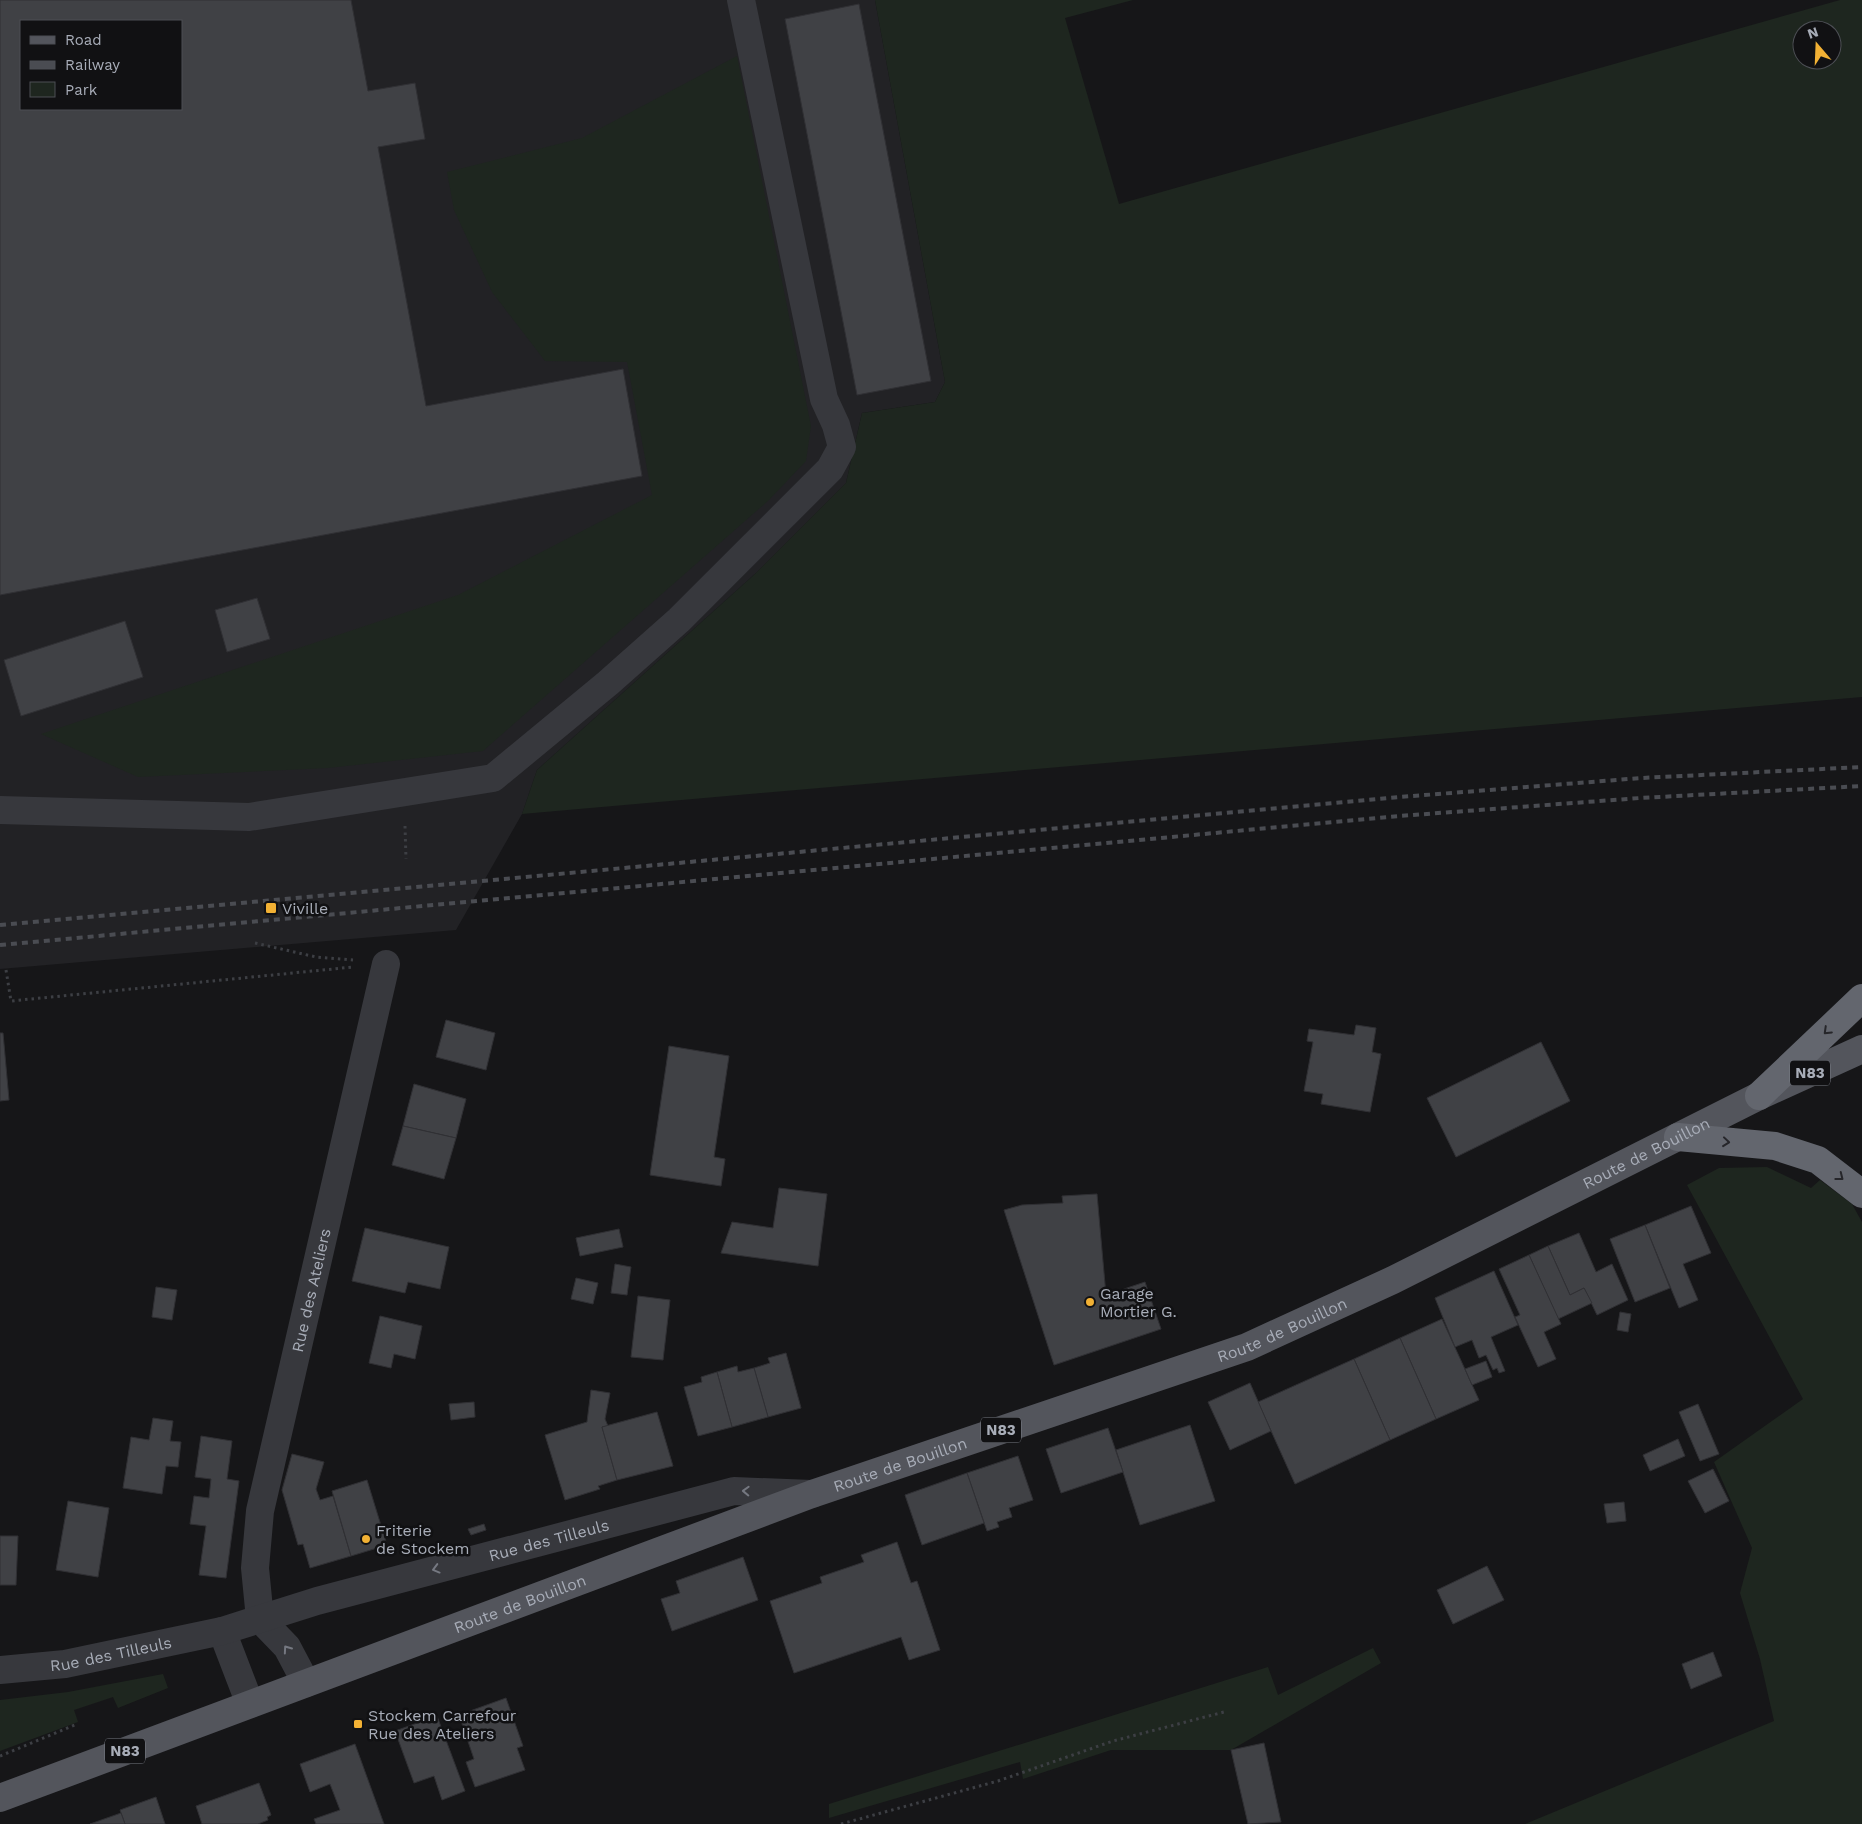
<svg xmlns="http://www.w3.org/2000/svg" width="1862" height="1824" font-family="'Work Sans',sans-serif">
<rect width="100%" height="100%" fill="#161618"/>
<path fill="#222225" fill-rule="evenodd" d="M0,0H875L945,382L935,402L862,413L846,483L756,573L537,770L522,814L456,930L0,969ZM21,21H181V109H21Z"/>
<g fill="#1e261f" fill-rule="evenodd">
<path d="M875,0H1133L1065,18L1119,204L1840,0H1862V697L522,814L537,770L756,573L846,483L862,413L935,402L945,382ZM1802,30H1832V60H1802Z"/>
<path d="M737,56L811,426L806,461L769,500L483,751L328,768L138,777L41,734L458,595L652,495L627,362L545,361L492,292L454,210L447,172L582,138Z"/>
<path d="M1767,1167L1811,1188L1820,1180L1852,1204L1862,1222V1824H1525L1774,1721L1760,1659L1740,1593L1752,1548L1714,1462L1803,1399L1687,1185L1719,1168Z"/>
<path d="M1373,1648L1381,1663L1231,1750H1111L1023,1779L1020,1762L829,1818V1804L1268,1667L1278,1695Z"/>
<path d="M163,1674L168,1688L118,1708L113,1697L74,1710L78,1722L0,1751V1700L68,1692Z"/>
</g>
<g fill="#404145" stroke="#303034" fill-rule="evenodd">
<path d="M0,0H351L368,91L415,83L425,139L378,147L426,406L623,369L642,476L0,595ZM21,21H181V109H21Z"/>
<path d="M859,4L931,381L857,395L785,19Z"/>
<path d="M257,598L270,639L227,652L215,610Z"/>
<path d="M125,621L143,677L21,716L4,660Z"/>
<path d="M446,1020L495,1033L486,1070L436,1057Z"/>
<path d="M1356,1025L1376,1028L1372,1052L1381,1054L1370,1112L1321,1104L1323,1094L1304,1091L1313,1042L1307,1041L1309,1029L1354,1035Z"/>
<path d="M0,1033H3L9,1100L0,1101Z"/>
<path d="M1541,1042L1570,1101L1456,1157L1427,1098Z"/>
<path d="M669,1046L729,1056L714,1157L725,1159L721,1186L650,1175Z"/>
<path d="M414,1084L466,1099L456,1138L403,1126Z"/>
<path d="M403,1126L456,1138L444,1179L392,1165Z"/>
<path d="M779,1188L827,1194L818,1266L721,1253L732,1222L773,1228Z"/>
<path d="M1097,1194L1106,1295L1145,1282L1161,1329L1054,1365L1004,1210L1022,1205L1063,1203L1062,1196Z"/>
<path d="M1691,1206L1711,1253L1683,1264L1698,1300L1679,1308L1645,1225Z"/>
<path d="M1645,1225L1670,1288L1635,1302L1610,1239Z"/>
<path d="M365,1228L449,1247L440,1289L408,1282L405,1293L352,1281Z"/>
<path d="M619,1229L623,1247L580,1256L576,1238Z"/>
<path d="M1579,1233L1596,1272L1612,1264L1628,1300L1597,1315L1584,1288L1570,1295L1548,1246Z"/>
<path d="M1548,1246L1570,1295L1584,1288L1592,1303L1558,1319L1529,1255Z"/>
<path d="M1529,1255L1561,1324L1544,1332L1556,1359L1538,1367L1515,1317L1520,1315L1499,1269Z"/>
<path d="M615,1264L631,1267L627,1295L611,1293Z"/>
<path d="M1494,1271L1518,1325L1491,1337L1505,1371L1499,1373L1497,1368L1493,1370L1486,1355L1479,1358L1472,1340L1455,1347L1435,1298Z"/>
<path d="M576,1278L598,1283L593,1304L571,1299Z"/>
<path d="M156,1287L177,1290L172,1320L152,1317Z"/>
<path d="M638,1296L670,1300L663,1360L631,1357Z"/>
<path d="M1620,1312L1631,1314L1628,1332L1617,1330Z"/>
<path d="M380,1316L422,1326L415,1359L394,1354L391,1368L369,1363Z"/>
<path d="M1442,1319L1479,1400L1436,1419L1400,1338Z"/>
<path d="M1400,1338L1436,1419L1390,1440L1354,1359Z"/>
<path d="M786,1353L801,1408L768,1417L754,1368L770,1363L768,1358Z"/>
<path d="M1354,1359L1390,1440L1295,1484L1258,1402Z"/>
<path d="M1486,1361L1492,1377L1472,1385L1465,1369Z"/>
<path d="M737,1366L738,1372L754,1368L768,1417L732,1427L717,1372Z"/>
<path d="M717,1372L732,1427L698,1436L684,1387L702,1382L701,1377Z"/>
<path d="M1250,1383L1271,1431L1230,1450L1208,1402Z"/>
<path d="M591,1390L610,1393L605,1419L608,1426L602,1427L617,1480L598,1486L600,1489L565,1500L545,1435L587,1422Z"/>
<path d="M474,1402L475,1417L451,1420L449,1404Z"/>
<path d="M1698,1404L1719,1454L1700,1461L1679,1412Z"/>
<path d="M657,1412L673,1466L617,1480L602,1427Z"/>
<path d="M153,1418L173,1421L170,1441L181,1442L178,1467L166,1466L162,1494L123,1488L131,1437L149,1440Z"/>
<path d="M1190,1425L1215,1501L1140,1525L1116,1450Z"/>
<path d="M1108,1428L1123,1472L1061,1493L1046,1449Z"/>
<path d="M201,1436L232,1441L227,1479L239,1481L226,1578L199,1575L206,1526L190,1524L194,1496L209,1498L211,1479L195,1477Z"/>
<path d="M1678,1439L1685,1456L1650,1471L1643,1455Z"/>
<path d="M292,1454L324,1462L316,1489L320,1500L333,1496L351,1556L310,1568L303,1544L298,1545L282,1490Z"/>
<path d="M1018,1456L1033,1500L1009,1508L1012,1517L997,1522L999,1527L987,1531L967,1473Z"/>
<path d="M1713,1469L1729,1501L1705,1513L1688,1481Z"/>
<path d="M967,1473L984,1523L922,1545L905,1495Z"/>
<path d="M367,1480L387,1545L351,1556L332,1491Z"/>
<path d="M68,1501L109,1508L98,1577L56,1570Z"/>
<path d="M1624,1502L1626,1521L1607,1523L1604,1504Z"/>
<path d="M484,1524L486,1530L471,1535L468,1529Z"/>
<path d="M0,1536H18L16,1585H0Z"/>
<path d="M897,1542L911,1583L917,1581L940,1650L909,1660L901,1637L794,1673L770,1601L822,1583L820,1577L864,1562L861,1555Z"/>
<path d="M743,1557L758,1600L672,1631L661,1599L680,1593L676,1581Z"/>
<path d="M1487,1566L1504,1600L1453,1624L1437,1590Z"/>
<path d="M1713,1652L1722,1676L1691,1689L1682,1664Z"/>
<path d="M506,1698L523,1746L517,1748L525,1770L475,1787L466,1762L474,1759L459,1715Z"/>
<path d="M437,1716L465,1791L442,1800L434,1776L414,1783L395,1731Z"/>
<path d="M1264,1743L1281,1822L1248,1824L1231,1750Z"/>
<path d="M355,1744L384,1824H316L314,1819L340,1810L330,1784L310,1792L300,1764Z"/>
<path d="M259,1783L271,1815L267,1817L268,1820L258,1824H202L196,1806Z"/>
<path d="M156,1797L165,1824H125L120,1810Z"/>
<path d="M121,1813L125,1824H90Z"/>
</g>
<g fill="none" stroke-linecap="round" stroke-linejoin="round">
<g stroke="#3d3f44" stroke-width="3" stroke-dasharray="2.5 4" stroke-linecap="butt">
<path d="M405,826L406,859"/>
<path d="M255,943L316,957L353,960"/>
<path d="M6,970L11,1001L353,967"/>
<path d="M0,1756L77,1724"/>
<path d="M841,1824L998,1781L1113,1741L1224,1712"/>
</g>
<g stroke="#37383d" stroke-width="28">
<path d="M0,810L249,817L493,778L608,683L679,620L830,469L842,447L836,425L824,399L741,0"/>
<path id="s1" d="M260,1619L255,1568L260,1511L386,964"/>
<path d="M260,1619L287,1647L306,1683"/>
<path d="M222,1631L250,1704"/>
<path id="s2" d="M0,1670L65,1664L222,1631L317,1601L734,1491L812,1494"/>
</g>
<path stroke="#53555c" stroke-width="28" id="s3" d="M0,1798L812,1494L1247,1347L1393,1280L1759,1096L1862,1049"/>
<g stroke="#63666e" stroke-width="28">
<path d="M1759,1096L1862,998"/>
<path d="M1678,1137L1775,1146L1818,1160L1862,1194"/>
</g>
<g stroke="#4a4c52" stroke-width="4" stroke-dasharray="6 5" stroke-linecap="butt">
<path d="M0,925L1400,797L1641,778L1862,767"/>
<path d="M0,945L1399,816L1640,798L1862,786"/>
</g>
</g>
<defs><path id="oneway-chevron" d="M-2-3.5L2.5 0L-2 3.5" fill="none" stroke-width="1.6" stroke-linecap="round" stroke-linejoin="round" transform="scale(1.25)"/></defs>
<g stroke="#26262a">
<use href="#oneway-chevron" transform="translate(1827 1031) rotate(136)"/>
<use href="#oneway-chevron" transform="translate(1726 1142) rotate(6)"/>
<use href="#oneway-chevron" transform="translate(1840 1177) rotate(38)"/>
</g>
<g stroke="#757881">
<use href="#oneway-chevron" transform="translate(746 1491) rotate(-178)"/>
<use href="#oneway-chevron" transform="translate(436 1569) rotate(165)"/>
<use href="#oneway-chevron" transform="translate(287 1649) rotate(-125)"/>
</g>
<g fill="#f2b134" stroke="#111113" stroke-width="2">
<rect x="265" y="902" width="12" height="12" rx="2.5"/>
<circle cx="1090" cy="1302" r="5"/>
<circle cx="366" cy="1539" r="5"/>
<rect x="353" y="1719" width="10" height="10" rx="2.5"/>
</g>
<g text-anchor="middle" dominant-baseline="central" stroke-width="5" stroke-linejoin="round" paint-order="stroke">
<g fill="#111113" stroke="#7b7e86" stroke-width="1">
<rect x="1790" y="1060.5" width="40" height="25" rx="4"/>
<rect x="981" y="1417.5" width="40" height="25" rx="4"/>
<rect x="105" y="1738.5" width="40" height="25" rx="4"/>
</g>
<g font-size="15" font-weight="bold" fill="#a8adb8">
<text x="1810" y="1073">N83</text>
<text x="1001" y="1430">N83</text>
<text x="125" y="1751">N83</text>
</g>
<g font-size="16" fill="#a8adb8" stroke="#111113" text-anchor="start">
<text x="282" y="908">Viville</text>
<text x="1100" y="1293">Garage<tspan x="1100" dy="18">Mortier G.</tspan></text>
<text x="376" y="1530">Friterie<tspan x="376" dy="18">de Stockem</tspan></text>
<text x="368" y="1715">Stockem Carrefour<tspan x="368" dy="18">Rue des Ateliers</tspan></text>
</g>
<g font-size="16" fill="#a8adb8" stroke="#111113">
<text stroke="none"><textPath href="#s3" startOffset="1770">Route de Bouillon</textPath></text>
<text stroke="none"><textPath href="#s1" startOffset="335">Rue des Ateliers</textPath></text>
<text stroke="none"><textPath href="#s3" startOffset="1365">Route de Bouillon</textPath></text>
<text stroke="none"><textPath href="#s3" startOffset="960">Route de Bouillon</textPath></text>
<text stroke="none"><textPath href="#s2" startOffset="565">Rue des Tilleuls</textPath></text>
<text stroke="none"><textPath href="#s3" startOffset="555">Route de Bouillon</textPath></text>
<text stroke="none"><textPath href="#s2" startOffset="112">Rue des Tilleuls</textPath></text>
</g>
</g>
<rect x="20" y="20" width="162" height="90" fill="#111113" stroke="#4d4f55"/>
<rect x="30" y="36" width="25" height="8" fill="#53555c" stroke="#4d4f55"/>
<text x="65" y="45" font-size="15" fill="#a8adb8">Road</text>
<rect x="30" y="61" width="25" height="8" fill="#4a4c52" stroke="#4d4f55"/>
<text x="65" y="70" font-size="15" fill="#a8adb8">Railway</text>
<rect x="30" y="82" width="25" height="15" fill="#1e261f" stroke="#4d4f55"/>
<text x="65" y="95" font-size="15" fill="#a8adb8">Park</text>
<g transform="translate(1817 45) rotate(341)"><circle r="24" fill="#111113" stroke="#4d4f55"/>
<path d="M0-4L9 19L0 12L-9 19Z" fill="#f2b134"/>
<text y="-8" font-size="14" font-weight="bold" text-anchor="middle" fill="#a8adb8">N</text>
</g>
</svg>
